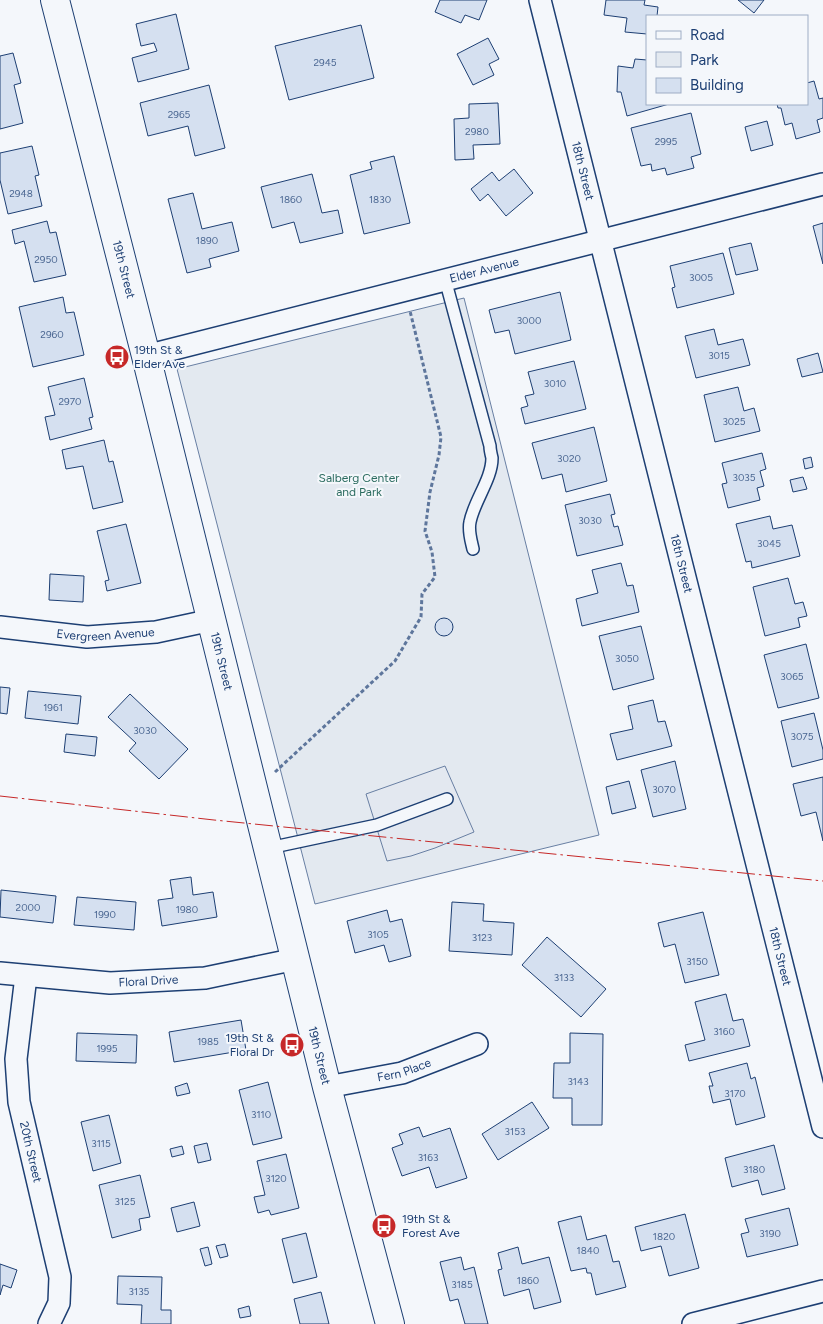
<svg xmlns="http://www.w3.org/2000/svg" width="823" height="1324" font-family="Figtree,sans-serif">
<rect width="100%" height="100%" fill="#f4f7fb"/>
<path fill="#e3e9f0" stroke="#687fa3" d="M464,298L599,835L315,904L177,369Z"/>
<path fill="#e3e8f0" stroke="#687fa3" d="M445,766L474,832L435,848L411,856L387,861L366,794Z"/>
<g fill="#d5e0f0" stroke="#1d3f73">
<path d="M440,0H487L479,20L465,15L461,23L435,12Z"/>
<path d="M606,0H645L644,5L658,7L657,16H647V34L625,32L627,18L604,15Z"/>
<path d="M738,0H764L754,13Z"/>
<path d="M176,14L189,69L138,82L132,58L157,51L154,43L141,46L136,24Z"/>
<path d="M361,25L374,78L289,100L275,46Z"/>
<path d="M488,38L499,59L489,64L494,75L473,85L457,54Z"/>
<path d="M13,53L21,83L14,85L23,123L0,129V56Z"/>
<path d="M635,59L647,60V104H669L627,116L621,92H617L618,66L633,68Z"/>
<path d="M814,81L819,99L823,98V118L817,120L820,132L796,139L792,123L785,125L781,108H778L777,104H807V83Z"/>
<path d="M209,85L225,148L195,156L188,126L148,136L140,103Z"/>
<path d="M498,103L500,144L473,145L474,159L455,160L454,119L469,118V104Z"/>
<path d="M691,113L701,154L691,157L694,168L667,175L665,168L652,171L651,164L641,166L631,128Z"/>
<path d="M767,121L773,145L751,151L745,127Z"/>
<path d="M32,146L39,175L35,176L42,206L8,214L0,180V153Z"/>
<path d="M394,156L410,223L364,234L350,175L372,169L370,162Z"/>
<path d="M514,169L533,193L506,216L488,194L480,201L471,189L492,172L499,181Z"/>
<path d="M312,174L322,213L338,210L343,233L300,243L294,222L272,228L261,187Z"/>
<path d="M193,193L202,229L232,222L239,251L209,259L211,267L187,273L168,199Z"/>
<path d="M47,221L50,233L56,232L66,275L34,282L24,241L15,244L12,230Z"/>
<path d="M823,223V264L813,226Z"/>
<path d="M751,243L758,270L736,275L729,248Z"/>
<path d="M723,253L734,294L677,308L672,288L675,287L670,266Z"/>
<path d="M560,292L571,340L515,354L509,330L495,333L489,310Z"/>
<path d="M63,297L66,313L74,312L84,355L33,367L19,307Z"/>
<path d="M714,329L718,345L743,339L750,365L696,378L685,336Z"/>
<path d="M818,353L823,372L802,377L797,359Z"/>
<path d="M574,361L586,409L525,424L521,408L528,406L525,396L534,394L528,372Z"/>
<path d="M84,378L93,417L89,418L92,429L50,440L45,417L55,415L48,387Z"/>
<path d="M738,387L744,411L754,408L760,431L715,442L704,395Z"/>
<path d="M594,427L607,481L566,492L562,474L542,479L532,443Z"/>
<path d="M104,440L109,462L113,461L123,502L93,509L83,466L66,469L62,450Z"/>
<path d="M762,453L766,469L760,471L764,486L757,488L760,500L728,508L722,484L727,483L722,463Z"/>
<path d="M811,457L813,467L805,469L803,459Z"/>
<path d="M803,477L807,489L793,492L790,480Z"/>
<path d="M610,494L615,514L611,515L614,527L618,526L623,545L577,556L565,505Z"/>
<path d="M770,516L773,529L792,525L800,556L752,568L751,561L746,562L736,524Z"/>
<path d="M126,524L141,583L107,591L105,581L109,580L97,531Z"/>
<path d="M621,563L627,586L633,585L639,612L582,626L576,599L598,593L592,570Z"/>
<path d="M50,574L84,576L83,602L49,600Z"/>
<path d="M788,578L795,604L803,602L807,616L798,618L800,627L765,636L753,587Z"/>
<circle cx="444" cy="627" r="9"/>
<path d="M641,626L654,679L613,690L599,636Z"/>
<path d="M806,644L819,698L778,708L764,655Z"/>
<path d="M0,687L10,688L7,714L0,713Z"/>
<path d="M28,691L81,696L78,724L25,718Z"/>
<path d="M130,694L188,749L159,779L129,751L136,743L108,717Z"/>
<path d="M653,700L658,722L665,721L672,746L617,760L610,734L633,729L628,706Z"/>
<path d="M814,713L823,750V759L792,767L781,721Z"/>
<path d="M66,734L97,737L95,756L64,752Z"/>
<path d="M675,761L686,809L653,817L641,770Z"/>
<path d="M823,777V841L816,812L801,816L793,784Z"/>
<path d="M629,781L636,808L612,814L606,787Z"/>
<path d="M191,877L193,895L213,892L217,917L162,926L158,900L173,898L170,880Z"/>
<path d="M1,890L56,896L53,923L0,917Z"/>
<path d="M77,897L136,902L134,930L74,925Z"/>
<path d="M452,902L484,904L483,921L514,923L512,955L449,951Z"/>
<path d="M387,910L390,922L402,919L411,956L389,962L384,945L355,953L347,921Z"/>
<path d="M703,912L719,975L685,983L675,944L664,947L658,923Z"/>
<path d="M547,937L606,989L581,1017L522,965Z"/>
<path d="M726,994L733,1021L743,1019L750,1046L689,1061L685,1045L705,1040L695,1002Z"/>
<path d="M241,1020L246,1050L174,1062L169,1032Z"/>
<path d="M77,1033L137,1035L136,1063L76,1061Z"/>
<path d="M570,1033L603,1034L602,1125H572V1098H553L554,1063H570Z"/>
<path d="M747,1063L751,1079L755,1077L765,1117L736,1125L730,1099L713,1103L709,1086H713L709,1073Z"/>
<path d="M268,1082L282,1138L253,1145L239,1090Z"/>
<path d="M187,1083L190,1093L177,1096L175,1087Z"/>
<path d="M532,1102L549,1128L498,1160L482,1134Z"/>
<path d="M109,1115L121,1163L93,1171L81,1122Z"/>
<path d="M419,1127L423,1137L450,1128L467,1178L436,1188L429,1167L402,1176L392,1148L403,1144L399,1134Z"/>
<path d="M207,1143L211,1160L198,1163L194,1146Z"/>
<path d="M774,1145L785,1189L762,1195L758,1180L732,1187L725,1158Z"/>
<path d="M182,1146L184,1154L172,1157L170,1149Z"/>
<path d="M286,1154L299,1208L271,1215L269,1210L258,1213L254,1197L265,1195L257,1161Z"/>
<path d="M140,1175L150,1217L139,1219L141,1230L112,1238L99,1185Z"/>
<path d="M194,1202L200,1226L177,1232L171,1208Z"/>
<path d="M789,1208L798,1245L747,1257L741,1234L749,1232L745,1219Z"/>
<path d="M685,1214L699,1268L669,1276L661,1246L641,1251L635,1227Z"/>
<path d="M581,1216L587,1240L606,1235L613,1262L619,1261L626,1287L596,1295L591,1273H587L586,1268L571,1271L558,1222Z"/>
<path d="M306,1233L317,1277L293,1283L282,1239Z"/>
<path d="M225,1244L228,1256L220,1258L216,1246Z"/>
<path d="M208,1247L212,1264L205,1266L200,1249Z"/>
<path d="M518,1247L522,1264L549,1257L561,1302L534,1309L529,1289L504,1296L498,1270L502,1269L498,1253Z"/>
<path d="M461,1257L464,1270L474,1267L488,1324H465L458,1299L450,1301L440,1262Z"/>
<path d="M0,1264L17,1270L11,1288L3,1285L0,1295Z"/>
<path d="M118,1276L162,1277L161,1310H171V1324H141L142,1305L117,1304Z"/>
<path d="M321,1292L329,1324H300L294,1299Z"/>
<path d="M249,1306L251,1316L240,1318L238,1309Z"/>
</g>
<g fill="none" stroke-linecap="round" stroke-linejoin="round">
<defs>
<g id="service">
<path d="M445,279L490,446C490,450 491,454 492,458C492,479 474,501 470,522C468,531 471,540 473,549"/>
<path d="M269,848L377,825L447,799"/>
</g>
<g id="minor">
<path id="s1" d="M540,0L823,1127"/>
<path id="s2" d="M146,356L823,184"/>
<path id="s3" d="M0,627L87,637L156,632L212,620"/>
<path id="s4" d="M0,973L110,983L205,978L296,959"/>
<path id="s5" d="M26,976L16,1059L19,1102L60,1277L59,1303L49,1324"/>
<path id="s6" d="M327,1087L402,1073L477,1044"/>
<path d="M693,1324L823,1291"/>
</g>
<g id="tertiary">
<path id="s7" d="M55,0L146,356L327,1087L390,1324"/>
</g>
</defs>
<use href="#service" stroke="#1d3f73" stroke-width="14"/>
<use href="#minor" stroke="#1d3f73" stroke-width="24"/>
<use href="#tertiary" stroke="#1d3f73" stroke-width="30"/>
<path stroke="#5e769c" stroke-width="3" stroke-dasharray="4 2.5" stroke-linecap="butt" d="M275,772L395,661L421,617L422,594L435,577L432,552L425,531L430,492L439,455L441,437L410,311"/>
<use href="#service" stroke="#f4f7fb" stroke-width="11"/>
<use href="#minor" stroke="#f4f7fb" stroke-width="21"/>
<use href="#tertiary" stroke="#f4f7fb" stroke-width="28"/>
<path stroke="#c62828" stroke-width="1" stroke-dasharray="18 4 2.5 4" stroke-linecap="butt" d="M0,796L214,820L823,881"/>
</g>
<defs>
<symbol id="bus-disc" viewBox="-11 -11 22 22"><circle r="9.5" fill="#c62828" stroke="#f4f7fb"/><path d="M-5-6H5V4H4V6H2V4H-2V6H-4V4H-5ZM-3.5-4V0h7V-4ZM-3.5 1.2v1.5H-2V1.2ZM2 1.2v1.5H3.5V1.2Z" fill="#fff"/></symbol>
</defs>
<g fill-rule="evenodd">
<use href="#bus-disc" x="103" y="343" width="28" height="28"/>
<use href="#bus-disc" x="278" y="1031" width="28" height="28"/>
<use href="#bus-disc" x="370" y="1212" width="28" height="28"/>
</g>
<g text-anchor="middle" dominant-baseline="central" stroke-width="4" stroke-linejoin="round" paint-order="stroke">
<g font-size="10" fill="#4b6792">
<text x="325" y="62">2945</text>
<text x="179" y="114">2965</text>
<text x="477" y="131">2980</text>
<text x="666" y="141">2995</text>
<text x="21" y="193">2948</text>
<text x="291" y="199">1860</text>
<text x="380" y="199">1830</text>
<text x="207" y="240">1890</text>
<text x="46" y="259">2950</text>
<text x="701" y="277">3005</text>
<text x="529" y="320">3000</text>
<text x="52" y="334">2960</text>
<text x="719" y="355">3015</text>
<text x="555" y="383">3010</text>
<text x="70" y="401">2970</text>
<text x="734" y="421">3025</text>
<text x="569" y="458">3020</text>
<text x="744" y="477">3035</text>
<text x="590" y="520">3030</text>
<text x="769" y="543">3045</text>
<text x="627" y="658">3050</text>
<text x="792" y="676">3065</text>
<text x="53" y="707">1961</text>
<text x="145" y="730">3030</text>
<text x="802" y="736">3075</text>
<text x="664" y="789">3070</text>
<text x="28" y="907">2000</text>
<text x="187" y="909">1980</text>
<text x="105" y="914">1990</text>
<text x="378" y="934">3105</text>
<text x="482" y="937">3123</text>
<text x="697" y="961">3150</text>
<text x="564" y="977">3133</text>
<text x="724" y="1031">3160</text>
<text x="208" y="1041">1985</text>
<text x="107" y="1048">1995</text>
<text x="578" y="1081">3143</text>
<text x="735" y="1093">3170</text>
<text x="261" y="1114">3110</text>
<text x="515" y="1131">3153</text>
<text x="101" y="1143">3115</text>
<text x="428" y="1157">3163</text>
<text x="754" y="1169">3180</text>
<text x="276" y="1178">3120</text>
<text x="125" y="1201">3125</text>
<text x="770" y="1233">3190</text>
<text x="664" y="1236">1820</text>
<text x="588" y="1250">1840</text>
<text x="528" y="1280">1860</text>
<text x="462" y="1284">3185</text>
<text x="139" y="1291">3135</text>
</g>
<g font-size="12" fill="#1d3f73" stroke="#f4f7fb">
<text stroke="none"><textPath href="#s1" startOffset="176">18th Street</textPath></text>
<text stroke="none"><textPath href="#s7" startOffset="278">19th Street</textPath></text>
<text stroke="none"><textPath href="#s2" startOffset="349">Elder Avenue</textPath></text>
<text stroke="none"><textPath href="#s1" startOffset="581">18th Street</textPath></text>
<text stroke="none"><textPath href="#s3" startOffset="106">Evergreen Avenue</textPath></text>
<text stroke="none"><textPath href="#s7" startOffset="682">19th Street</textPath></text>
<text stroke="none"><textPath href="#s1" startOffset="986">18th Street</textPath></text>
<text stroke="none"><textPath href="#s4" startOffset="149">Floral Drive</textPath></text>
<text stroke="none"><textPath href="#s7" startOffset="1088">19th Street</textPath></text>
<text stroke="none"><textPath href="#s6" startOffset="79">Fern Place</textPath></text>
<text stroke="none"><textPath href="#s5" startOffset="178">20th Street</textPath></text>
</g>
<g font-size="12" fill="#1d3f73" stroke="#f4f7fb" text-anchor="start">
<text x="134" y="350">19th St &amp;<tspan x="134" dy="14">Elder Ave</tspan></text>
<text x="274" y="1038" text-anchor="end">19th St &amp;<tspan x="274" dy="14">Floral Dr</tspan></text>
<text x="402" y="1219">19th St &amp;<tspan x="402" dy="14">Forest Ave</tspan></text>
</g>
<g font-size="12" fill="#2c6c60" stroke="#f4f7fb">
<text x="359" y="478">Salberg Center<tspan x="359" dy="14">and Park</tspan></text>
</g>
</g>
<rect x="646" y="15" width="162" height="90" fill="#f4f7fb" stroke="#9eadc5"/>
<rect x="656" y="31" width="25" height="8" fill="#f4f7fb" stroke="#9eadc5"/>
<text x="690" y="40" font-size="15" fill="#1d3f73">Road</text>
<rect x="656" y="52" width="25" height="15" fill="#e3e9f0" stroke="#9eadc5"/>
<text x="690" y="65" font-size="15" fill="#1d3f73">Park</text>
<rect x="656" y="78" width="25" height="15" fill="#d5e0f0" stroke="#9eadc5"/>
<text x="690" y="90" font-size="15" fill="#1d3f73">Building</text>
</svg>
